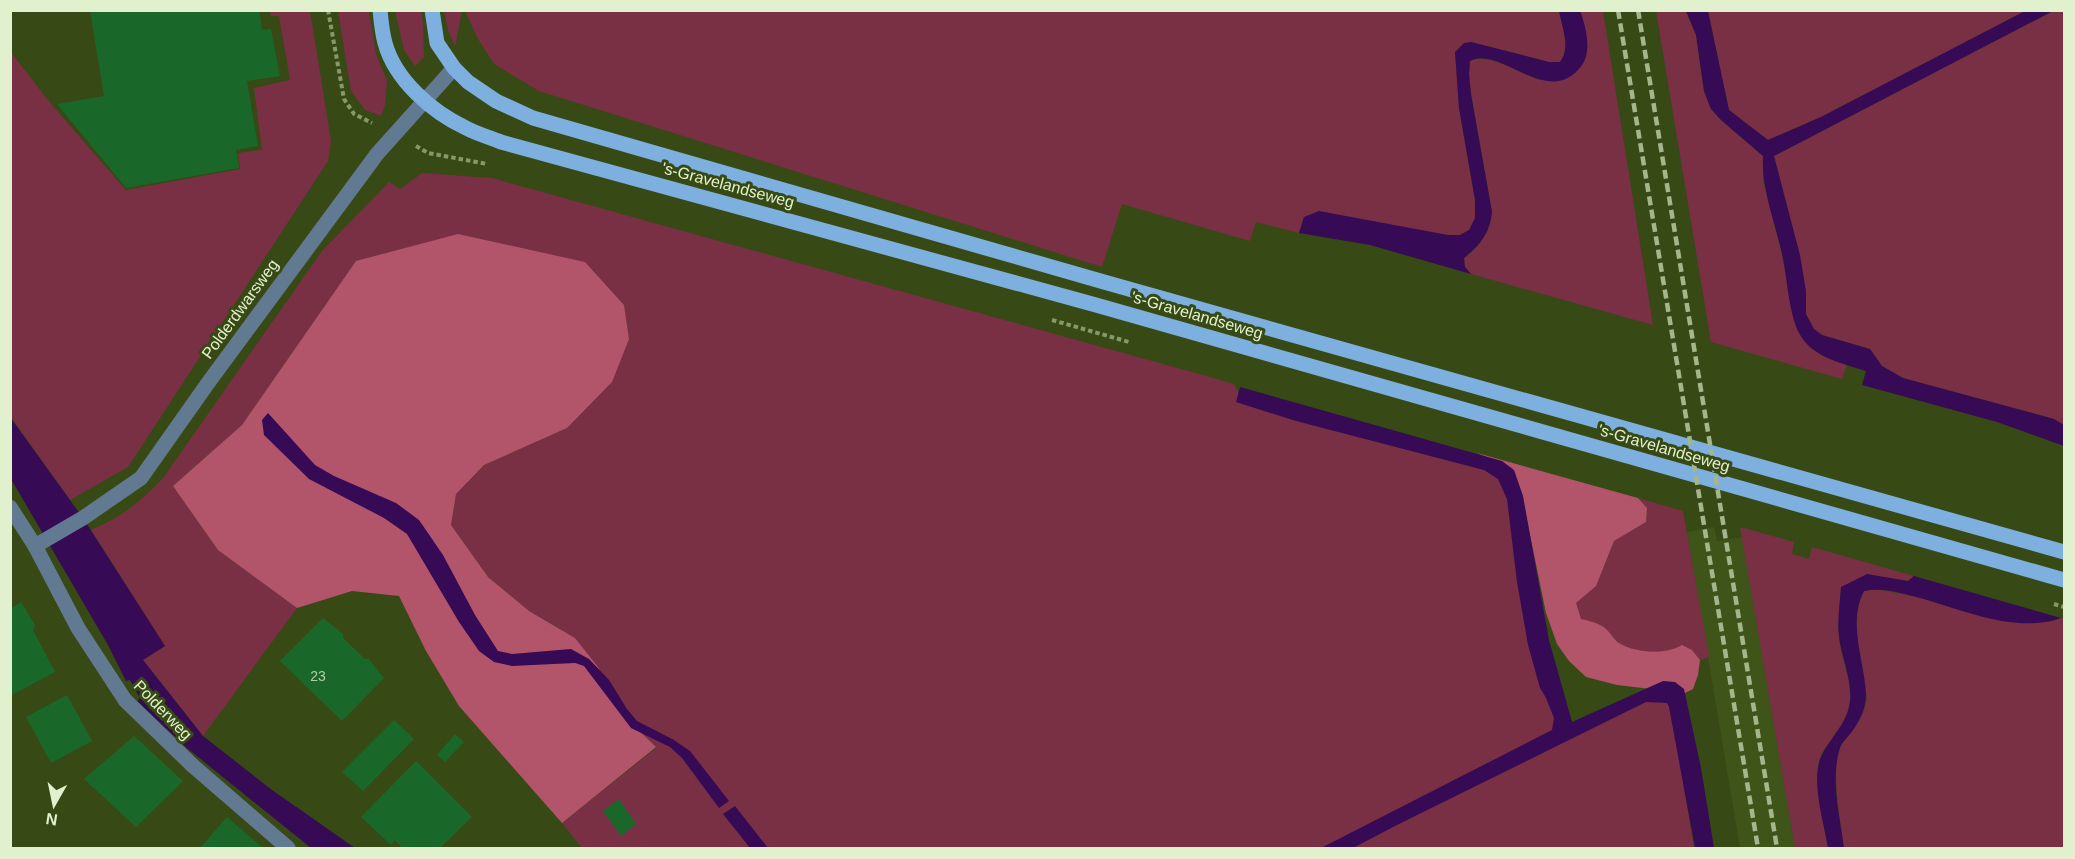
<svg xmlns="http://www.w3.org/2000/svg" width="2075" height="859" font-family="Arial,sans-serif">
<rect width="100%" height="100%" fill="#374914"/>
<path fill="#3f5418" d="M1714,527L1717,541L1742,537L1795,848H1740L1687,532Z"/>
<g fill="#793044">
<path d="M1559,10C1562,27 1571,48 1560,62H1549L1471,42L1455,52L1459,108L1475,200V218L1469,230L1460,235H1448L1304,217L1299,233L1256,222L1250,241L1122,204L1102,267L539,91L494,64L478,39L465,11Z"/>
<path d="M270,11H310L331,141L328,161L128,467L70,500L11,417L10,51L51,104L126,190L240,169L238,153L262,150L254,88L290,80L279,16H271Z"/>
<path d="M338,11H369L376,54L387,81L385,105L381,116L365,110L351,91Z"/>
<path d="M395,11H421L423,23L424,57L415,66L404,50Z"/>
<path d="M444,11H462L455,47L448,30Z"/>
<path d="M1580,11H1603L1653,325L1471,274L1465,267L1464,258C1480,246 1490,233 1492,212L1471,94L1469,74L1470,61C1486,52 1522,73 1539,80L1584,62C1587,43 1586,28 1580,11Z"/>
<path d="M1656,11H1686L1696,35L1704,91L1711,109L1721,120L1763,156V180L1782,255L1794,319L1811,348L1847,365L1842,379L1711,342Z"/>
<path d="M1708,11H2025L1821,117L1768,140L1729,110Z"/>
<path d="M2053,11H2064V425L2054,419L1903,378L1882,366L1870,349L1822,335L1814,330L1806,314V291L1774,156Z"/>
<path d="M422,173L492,178L1210,377L1234,384L1240,396L1477,462L1502,478L1509,499L1558,736L1668,691L1694,848H582L562,823L656,748L627,719L575,638L529,611L488,577L451,525L456,494L484,465L567,428L629,339L624,305L585,262L356,261L242,425L173,486L218,550L297,608L203,736L143,660L165,646L91,530C124,515 138,504 163,478L322,251L389,182L400,189Z"/>
<path d="M1638,498L1683,511L1709,657L1700,660L1692,650C1669,649 1640,657 1619,643C1614,640 1611,633 1606,629C1600,623 1590,621 1581,620L1576,603L1586,595L1605,564L1614,541L1646,522L1647,508Z"/>
<path d="M1740,527L1794,542L1792,554L1809,559L1812,547L1914,576L1908,581L1900,580L1841,587C1840,603 1838,621 1839,638C1841,659 1852,680 1850,701C1848,722 1832,736 1822,753C1810,777 1824,822 1828,848H1795Z"/>
<path d="M1876,589L2050,622L2061,618L2064,619V848H1844C1841,824 1829,765 1842,743C1849,731 1862,720 1866,704C1868,696 1865,685 1863,677C1859,650 1851,616 1864,591Z"/>
</g>
<g fill="#b2556b">
<path d="M458,234L585,262L624,305L629,339L612,382L567,428L484,465L456,494L451,525L488,577L529,611L575,638L598,667L627,719L656,747L562,823L459,706L426,651L399,596L352,591L297,608L218,550L173,486L242,425L356,261Z"/>
<path d="M1477,453L1638,498L1647,508L1646,522L1614,541L1596,586L1576,603L1581,619C1589,621 1600,623 1606,629C1611,633 1614,640 1619,643C1635,653 1666,655 1682,645L1692,650L1700,660L1698,675L1693,689L1685,693L1617,685L1586,677L1569,661L1557,644L1546,613L1521,491L1498,462Z"/>
</g>
<g fill="#360a54">
<path d="M1559,11H1580C1586,26 1592,51 1582,65C1549,111 1500,44 1470,61L1469,74L1471,94L1492,212C1490,233 1480,245 1464,258L1465,267L1471,274L1370,245L1299,233L1304,217L1319,211L1448,235H1460L1469,230L1475,218V200L1459,108L1455,52L1464,43L1471,42L1549,62H1560C1571,48 1562,27 1559,11Z"/>
<path d="M1686,11H1708L1729,110L1768,140L1821,117L2025,11H2053L1774,156L1800,255L1806,291V314L1814,329L1822,335L1870,349L1882,366L1903,378L2054,419L2064,425V446L1997,422L1862,385L1866,371C1845,364 1815,358 1802,338C1788,317 1788,279 1782,254C1775,221 1761,189 1763,156L1721,120L1711,109L1704,91L1696,35Z"/>
<path d="M1240,387L1502,461L1514,470L1523,496L1549,640L1572,722L1663,681L1675,682L1684,689L1701,768L1714,848H1695L1669,707L1667,703L1646,702L1397,825L1353,848H1321L1552,730L1554,718L1546,698L1540,688L1528,645L1517,582L1507,499L1498,479L1484,470L1296,421L1236,402Z"/>
<path d="M268,413L315,465L334,476L396,503L419,520L443,555L475,615L498,651L512,654L571,649L589,659L609,680L627,709L637,721L674,740L690,751L729,801L719,808L682,758L670,747L631,728L584,666L575,663L512,666L494,662L479,651L459,622L407,534L384,518L309,479L264,435L262,420Z"/>
<path d="M10,417L83,518L165,646L143,660L203,736L272,790L355,848H311L187,748L137,701L140,698L130,680L126,681L108,645L11,479Z"/>
<path d="M1867,574L1908,581L1914,576L2061,618C2016,634 1963,610 1920,598C1901,593 1883,587 1864,591C1847,623 1865,662 1866,695C1866,709 1859,722 1851,733C1847,738 1842,742 1840,748C1830,779 1840,817 1844,848H1828C1824,822 1809,777 1823,753C1832,736 1848,722 1850,701C1852,680 1842,658 1839,637C1837,620 1840,604 1841,587Z"/>
<path d="M735,806L768,848H750L723,814Z"/>
</g>
<g fill="#1a6829">
<path d="M90,10H259L262,30L271,29L280,76L247,81L258,146L236,150L239,168L126,188L57,104L104,96Z"/>
<path d="M21,602L35,625L33,630L55,672L10,696V609Z"/>
<path d="M323,618L343,634V638L365,659H369L384,678L342,721L280,661Z"/>
<path d="M67,695L92,741L51,763L26,717Z"/>
<path d="M394,720L414,739L363,791L342,772Z"/>
<path d="M455,734L464,742L445,762L437,755Z"/>
<path d="M134,736L183,781L136,827L84,779Z"/>
<path d="M416,761L472,817L440,848H402L395,840L391,845L361,817Z"/>
<path d="M619,799L636,824L621,836L603,811Z"/>
<path d="M227,817L263,848H200Z"/>
</g>
<g fill="none" stroke-linecap="round" stroke-linejoin="round">
<g stroke="#87986b" stroke-width="4" stroke-dasharray="4.5 3" stroke-linecap="butt">
<path d="M328,10L344,99L354,114L372,123"/>
<path d="M416,146L428,153L487,164"/>
<path d="M1052,320L1129,342"/>
<path d="M2054,604L2064,607"/>
</g>
<g stroke="#617a91" stroke-width="15">
<path d="M10,507L35,546L78,628L125,700L192,765L288,848"/>
<path d="M35,546L83,518L141,478L208,383L377,154L454,68"/>
</g>
<g stroke="#7db0de" stroke-width="15">
<path d="M380,10C381,21 382,32 385,43C395,80 432,112 466,128C477,134 489,137 501,142L1096,305L2064,580"/>
<path d="M432,10L437,43L454,68L468,82L496,101L533,118L1104,282L2064,552"/>
</g>
<g stroke="#a6b68c" stroke-width="4.5" stroke-dasharray="9 4.5" stroke-linecap="butt">
<path d="M1618,10L1758,848"/>
<path d="M1638,10L1777,848"/>
</g>
</g>
<g text-anchor="middle" dominant-baseline="central" stroke-width="6" stroke-linejoin="round" paint-order="stroke">
<g font-size="14" fill="#b0cfa4">
<text x="318" y="676">23</text>
</g>
<g font-size="16" fill="#e2f1cd" stroke="#374914">
<text transform="translate(728 185) rotate(15)">'s-Gravelandseweg</text>
<text transform="translate(240 309) rotate(-54)">Polderdwarsweg</text>
<text transform="translate(1197 315) rotate(16)">'s-Gravelandseweg</text>
<text transform="translate(1664 448) rotate(16)">'s-Gravelandseweg</text>
<text transform="translate(163 710) rotate(46)">Polderweg</text>
</g>
</g>
<rect width="2075" height="859" fill="none" stroke="#e2f1cd" stroke-width="24"/>
<g transform="translate(54 805) rotate(189)" stroke="#374914" stroke-width="4.5" paint-order="stroke">
<path d="M0-4.5L10 22L0 15L-10 22Z" fill="#e2f1cd"/>
<text y="-9" font-size="16" font-weight="bold" text-anchor="middle" fill="#e2f1cd">N</text>
</g>
</svg>
